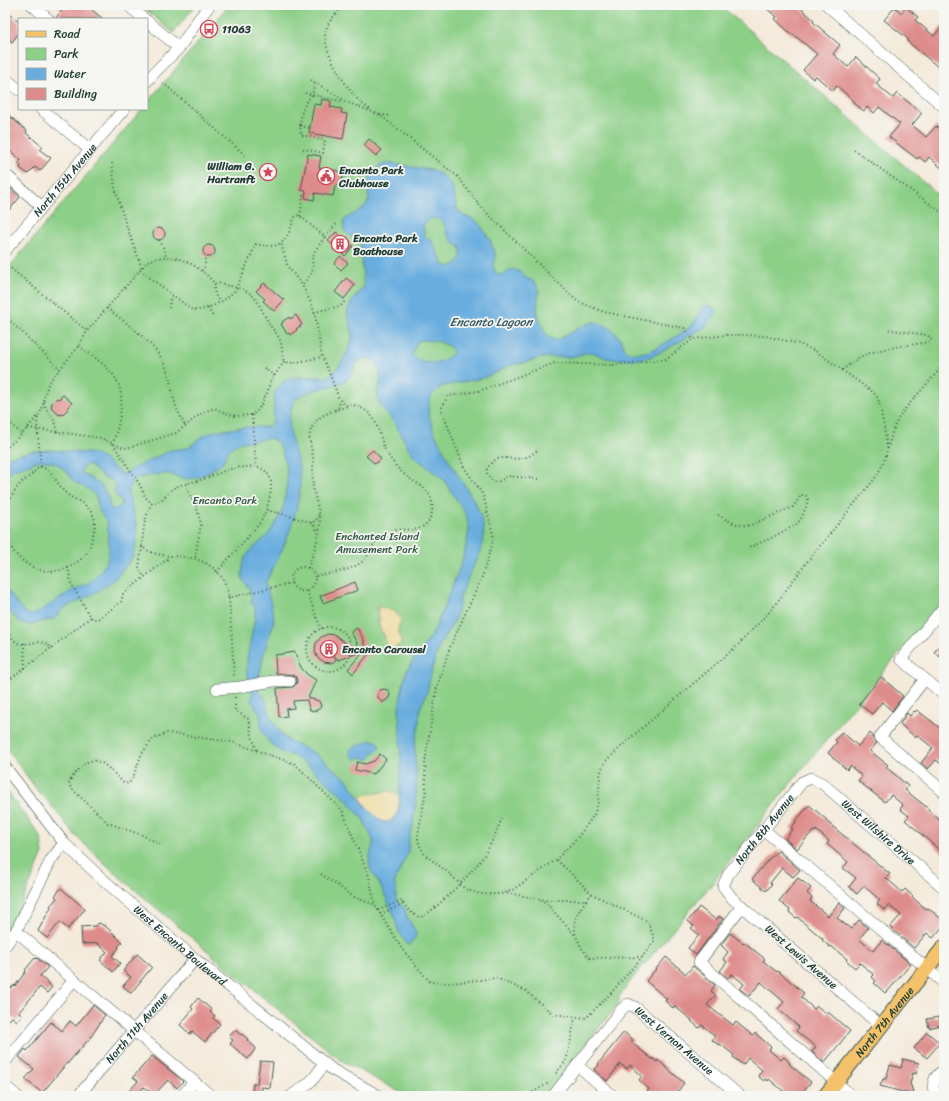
<svg xmlns="http://www.w3.org/2000/svg" width="949" height="1101" font-family="Sriracha,sans-serif">
<rect width="100%" height="100%" fill="#f6f6f2"/>
<filter id="ink" filterUnits="userSpaceOnUse"><feTurbulence type="fractalNoise" baseFrequency=".025" numOctaves="2"/><feDisplacementMap in="SourceGraphic" scale="8" xChannelSelector="R" yChannelSelector="G"/><feConvolveMatrix kernelMatrix="1 2 1 2 8 2 1 2 1" color-interpolation-filters="sRGB"/></filter>
<filter id="wash" filterUnits="userSpaceOnUse"><feTurbulence type="fractalNoise" baseFrequency=".012" numOctaves="4" result="noise"/><feDisplacementMap in="SourceGraphic" scale="16" xChannelSelector="R" yChannelSelector="G"/><feGaussianBlur stdDeviation="0.9" result="paint"/><feColorMatrix in="noise" values="0 0 0 0 0 0 0 0 0 0 0 0 0 0 0 0 0 1.4 0 .05"/><feComposite in="paint" operator="in"/></filter>
<g filter="url(#wash)">
<rect width="100%" height="100%" fill="#f4eada"/>
<g fill="#8ccf87" stroke="#56865e">
<path d="M141,5H196L173,33Z"/>
<path d="M229,5H720L944,200V599L909,643L886,668L842,721L782,794L711,885L632,979L619,997V1003L544,1096H407L339,1059L243,981L115,873L76,836L45,798L40,794L5,746V272L142,109H147V103Z"/>
<path d="M5,788L41,837L43,854L22,902L9,927L5,932Z"/>
</g>
<g fill="#eeda9e" stroke="#868c69">
<path d="M377,607C383,607 392,610 397,613V614L398,616L401,617C401,622 399,624 398,628C398,634 403,637 400,645C395,646 393,649 389,650L383,632H381L378,621L380,620Z"/>
<path d="M389,791L400,795C400,804 397,827 382,821C373,818 366,805 360,798L364,795Z"/>
</g>
<g fill="#69addf" stroke="#44758a" fill-rule="evenodd">
<path d="M384,164H394L436,171L445,178L452,187L457,208L460,213L464,216L471,218L479,223L490,240L496,256C493,266 491,268 499,275H504C508,270 513,267 520,272C522,273 524,277 526,278C532,281 535,280 538,288C540,293 538,300 537,306C537,317 543,330 549,338L557,340L561,338C569,334 586,323 594,322C604,322 616,332 621,340C623,344 623,348 627,351C634,356 649,352 656,348C664,345 689,329 694,323C698,318 699,307 706,306C710,304 714,307 716,311L715,315L705,327L663,351L650,357L639,359H613L606,358L592,352L586,353L570,357H550L536,359L524,363L514,364L507,367L493,374L483,378L443,386L437,390L432,395L429,402L428,412L434,432L450,462L473,499L480,513L483,524L484,538L478,558L470,573L461,595L455,620L441,642L437,652L430,678L427,692L420,709L419,725L415,745V756L417,787L413,826L409,838L408,852L394,884L396,889V900L405,909L408,919L416,932V936L408,946L399,932L393,913L379,883L370,869L369,859L373,845V840L363,819L345,798L306,764L293,756L281,752L269,742L262,732L260,714L251,700L253,695L247,673V659L255,617V607L251,603L252,598L249,588L243,580L242,575L244,561L249,552L267,536L277,522L284,505L287,482V471L282,451L276,441L269,438L259,440L242,442L236,444L229,450L222,463L218,466L204,475L199,477L195,478L186,479L168,474H160L151,475L136,479L131,483L128,492L137,528L136,543L133,556L130,561L112,582L93,594L64,608L60,612V614L53,619L29,625L19,622L5,606V588L24,612L31,615L36,614L71,591L90,582L100,572L108,559L109,546L107,523L98,509L97,499L95,495L90,490L74,482L67,472L59,465L55,463L46,461H36L30,464L16,468L5,475V458L32,451L51,450L87,453L94,454L104,459L120,473L123,474L128,473L130,470L171,450L188,448L205,435L215,431L245,427H269C280,418 266,396 282,383C288,377 306,377 314,377C318,377 323,378 327,377C337,374 351,348 352,337C353,329 349,321 347,313C349,303 358,294 364,286L360,244L344,231V220L365,207L369,200C369,195 368,191 368,187C367,177 375,168 384,164ZM433,218C447,219 443,228 449,236C450,239 453,242 455,243C455,244 460,246 460,247C461,248 461,252 461,253C462,261 455,266 447,267L443,264L432,241L425,237L423,226L428,221ZM418,341L426,340L440,342L447,345L452,349L453,353C443,364 424,367 413,356L412,353ZM365,358L372,360L378,366L380,373L381,378L377,396L379,402L382,408L395,423L408,447L415,457L444,480L465,513L467,518L469,529L467,542L461,564L435,629L429,639L412,662L406,672L402,689L399,710L401,763L400,776L399,809L396,814L391,821L387,822H383L374,815L364,804L346,778L336,771L316,754L289,741L282,735L271,718L264,696L259,692L257,684L260,673L263,656L274,621L273,612L266,585V581C282,554 302,508 300,477C299,454 285,435 291,411C292,407 292,403 295,400C309,387 331,389 346,380C358,373 349,364 365,358ZM88,464L105,478L110,479L114,482L116,486L114,491L122,503C121,507 116,510 111,509L107,495L101,485L82,473L81,471L84,466Z"/>
<path d="M372,740L378,742L380,748L377,751L371,754L372,757L370,759L366,760L363,757L354,759L351,756L350,750L353,747Z"/>
</g>
<g id="blocks">
<g fill="#de8c8b">
<path d="M56,5H86L103,19H55L62,10Z"/>
<path d="M762,5H797L814,20L813,22L840,45L833,54L848,67L856,57L880,79L876,84L893,98L897,93L922,113L912,125L926,137L936,126L944,133V170L929,157L925,162L919,157L917,159L889,137L900,124L879,107L874,113L867,107L864,111L854,103L855,102L837,86L833,91L816,76L813,79L803,70L817,54L793,34L792,35L775,19L777,17Z"/>
<path d="M895,7L901,13L906,7L918,17L915,20L934,36L944,24V72L907,41L908,39L884,20Z"/>
<path d="M5,11L19,22V33L12,42L5,36Z"/>
<path d="M322,99L331,101L330,107L342,109L341,113L347,114L343,139L309,133L314,104L321,105Z"/>
<path d="M5,112L27,131L26,133L43,147L40,150L51,158L40,171L35,167L28,174L20,168L21,166L18,164L21,160L5,147Z"/>
<path d="M369,139L382,150L376,156L364,145Z"/>
<path d="M308,154L321,156L319,168L338,171L341,174L343,177L342,182L339,185L335,186L333,196L315,193L314,200L305,198L306,191L301,190Z"/>
<path d="M10,188L20,197L5,215V194Z"/>
<circle cx="159" cy="234" r="6"/>
<path d="M336,232L353,246L345,256L328,241Z"/>
<circle cx="209" cy="251" r="6"/>
<path d="M340,256L348,263L341,270L334,264Z"/>
<path d="M346,278L355,285L344,299L335,292Z"/>
<path d="M264,283L284,300L274,311L263,301L265,299L256,291Z"/>
<path d="M296,315L302,325L296,329L297,330L290,335L289,333L287,334L281,324L283,323L282,322L289,317L290,319Z"/>
<path d="M63,395L72,403L67,408L68,409L62,415L60,414L59,415L51,407L52,405L51,404L57,398L59,399Z"/>
<path d="M373,450L381,459L375,464L366,456Z"/>
<path d="M355,582L358,590L323,603L320,596Z"/>
<path d="M357,628L364,640V651L366,648L370,652L353,674L348,669L362,653L351,632Z"/>
<path d="M328,634L335,635L358,653L339,660L334,656L336,661L331,663L324,662L317,657L315,651L316,643L321,637Z"/>
<path d="M944,641V660L934,652Z"/>
<path d="M295,652L298,661L302,669L308,675L316,680L308,698L319,701L321,706L319,709L314,711L310,710L309,708L307,700L293,701L294,708L286,709L287,716L279,717L277,688L293,687L296,684L297,681L296,677L293,675L276,673L275,655Z"/>
<path d="M881,677L903,696L892,711L882,702L872,714L859,704Z"/>
<path d="M384,689L388,690L390,695L388,699L382,703L378,697V693L380,690Z"/>
<path d="M917,710L944,731V766L936,760L928,769L921,763L933,748L917,735L915,737L900,724L907,713L910,716L914,711L915,712Z"/>
<path d="M842,732L858,746L870,733L873,736L874,740L877,743L870,751L888,765L886,767L908,786L905,790L929,809L928,810L944,823V854L905,820L909,816L900,809L903,805L891,795L885,802L858,781L862,776L850,766L847,770L828,753L837,742L835,740Z"/>
<path d="M380,754L386,759L374,774L355,770L357,762L365,764L374,761Z"/>
<path d="M809,805L827,820L826,821L890,874L886,878L902,892L905,889L913,896L912,897L926,909L928,908L944,921V925L933,938L927,933L914,948L892,929L890,927L901,915L888,905L884,910L877,904L880,900L864,886L857,894L849,887L856,878L843,868L848,862L827,844L829,841L816,830L815,832L813,831L797,849L785,839L793,829L791,828L796,822H795Z"/>
<path d="M778,851L800,870L793,877L782,868L770,883L772,884L766,891L752,879L769,859Z"/>
<path d="M798,878L811,888L807,893L812,898L810,901L828,916L839,903L845,908L837,918L851,929L859,920L868,928L859,939L873,951L882,940L911,964L888,991H887L885,993L874,983L876,981L872,977L874,975L860,963L855,968L846,960L847,959L831,946L830,947L822,940L823,939L797,917L796,918L789,912L790,910L779,901Z"/>
<path d="M61,888L85,909L68,929L60,922L47,938L38,931L51,907L50,906L57,898L55,896Z"/>
<path d="M699,907L716,920L719,916L723,919L696,955L688,948L699,935L691,928L694,926L688,921Z"/>
<path d="M100,923L102,925H104L113,933L122,942L118,947L119,948L112,956L120,963L113,972L100,960L107,952L97,943L82,944L81,927L95,926L97,924Z"/>
<path d="M730,933L743,943L744,942L754,950L765,959L763,961L777,972L778,971L804,993L801,997L814,1009L817,1006L827,1014L828,1012L850,1031L824,1063L812,1052L816,1047L796,1031L799,1027L778,1009L784,1002L761,982L749,996L740,989L744,984L732,974L728,978L720,971L727,962L723,959L728,952L721,945Z"/>
<path d="M137,954L152,967L131,993L123,986L131,977L123,971Z"/>
<path d="M666,957L686,974L693,966L715,985L711,991L716,995L707,1005L733,1025L736,1022L753,1036L755,1033L771,1047L769,1050L781,1060L784,1057L790,1063L789,1064L811,1082L799,1096H779L783,1091L769,1079L768,1081L765,1079L764,1081L758,1076L762,1070L748,1058L743,1065L733,1057L734,1055L720,1044L719,1045L712,1040L715,1036L702,1025L699,1028L691,1021L692,1020L674,1006L673,1008L665,1001L667,999L646,981Z"/>
<path d="M35,958L36,959L37,958L48,967L40,976L52,987L47,993L40,987L19,1012L22,1015L17,1021L12,1017L5,1024V993L9,987L11,988L14,985L15,986L24,974L26,971L25,970Z"/>
<path d="M198,998L212,1010L210,1012L215,1016L213,1018L220,1024L205,1042L192,1031L190,1034L180,1025L193,1009L191,1007Z"/>
<path d="M93,1005L105,1015L102,1019V1020L90,1038L67,1064V1063L42,1093L25,1079L34,1069L19,1057L25,1049L27,1051L51,1022L62,1031L70,1021L76,1026Z"/>
<path d="M939,1017L941,1025L929,1028L927,1019Z"/>
<path d="M235,1030L241,1035L242,1034L248,1039L247,1040L256,1048L248,1059L230,1044L233,1040L229,1037Z"/>
<path d="M624,1032L633,1040L631,1042L652,1059V1058L657,1062L658,1060L684,1083L678,1091L684,1096H643L649,1089L639,1080L642,1076L630,1065L627,1069L620,1064L607,1081L594,1070L599,1065L598,1064Z"/>
<path d="M927,1032L940,1043L927,1058L914,1048Z"/>
<path d="M152,1056L183,1081L177,1088L168,1080L154,1095L144,1087L136,1096H125L138,1081L133,1077Z"/>
<path d="M903,1059L919,1063L916,1074L913,1073L910,1083L914,1095L880,1086L883,1079H886L890,1065L901,1068Z"/>
<path d="M260,1061L273,1062L270,1088L262,1087L261,1096H251L253,1084H257Z"/>
</g>
</g>
</g>
<g filter="url(#ink)">
<use href="#blocks" fill-opacity="0" stroke="#3f574d" stroke-width="1"/>
<g fill="none" stroke-linecap="round" stroke-linejoin="round">
<defs>
<g id="minor">
<path d="M32,5L48,19"/>
<path d="M128,5L144,19"/>
<path d="M827,5L944,107"/>
<path d="M147,21L179,48"/>
<path d="M5,78L19,90"/>
<path d="M147,81L155,72L179,48L198,20L210,5"/>
<path d="M41,109L90,150"/>
<path d="M5,174L42,207"/>
<path id="s1" d="M5,251L124,109"/>
<path d="M944,607L901,659L944,695"/>
<path d="M925,679L880,737L944,792"/>
<path d="M217,689L240,687L273,681H290"/>
<path id="s2" d="M5,767L64,843L99,876L195,959L333,1070L379,1096"/>
<path d="M763,829L944,983"/>
<path d="M742,906L699,962L852,1096"/>
<path d="M16,931L211,1096"/>
<path d="M5,946L16,931L51,860L64,843"/>
<path id="s3" d="M881,1026L732,898L723,886L729,873L802,782L811,778L823,784L944,888"/>
<path d="M5,1062L74,980"/>
<path d="M577,1065L613,1096"/>
<path d="M5,1086L17,1096"/>
<path id="s4" d="M78,1096L195,959"/>
<path d="M182,1096L194,1081"/>
<path d="M291,1096C307,1085 314,1081 324,1063"/>
<path id="s5" d="M553,1096L621,1010L628,1004L635,1007L740,1096"/>
<path d="M938,1096C929,1087 934,1076 944,1070"/>
</g>
<g id="major">
<path id="s6" d="M825,1096L944,947"/>
</g>
</defs>
<use href="#minor" stroke="#3f574d" stroke-width="12"/>
<use href="#major" stroke="#3f574d" stroke-width="16"/>
<g stroke="#3f574d" stroke-width="2" stroke-dasharray="1 3" stroke-linecap="butt">
<path d="M344,5C338,12 328,21 326,30C320,48 347,89 360,102C364,105 368,108 372,111"/>
<path d="M311,80L349,103L380,115L458,177L480,206L553,278L577,301L604,312L684,328L693,339L666,359L614,365L555,363L479,391L448,396L441,409L464,467L483,495L494,538L482,577L450,647L437,687L425,762L426,790L418,835V841L420,846L425,855L429,858L450,874L463,887L467,890L481,894H500L511,891L556,860L578,837L594,815L598,803L600,776L602,768L606,761L626,742L738,645L772,609L807,562L872,482C878,474 885,462 887,451C888,447 880,404 878,399C876,395 873,392 870,390L817,352L800,344L765,336L745,335H726L693,339"/>
<path d="M163,83L245,155"/>
<path d="M305,93L345,102"/>
<path d="M380,115L392,116"/>
<path d="M300,126L310,128"/>
<path d="M303,149L323,153L325,140L301,135L300,125L302,112L306,102L312,95L315,82"/>
<path d="M854,150L944,214"/>
<path d="M112,163L115,188L124,219L142,268"/>
<path d="M300,216L303,195"/>
<path d="M325,237L338,222"/>
<path d="M159,240L164,249L166,257"/>
<path d="M8,266L87,331"/>
<path d="M140,270L191,309C203,314 229,299 236,289L256,244C273,248 283,247 290,230C292,225 293,220 296,215L300,216L325,237L315,251L312,259L313,266L312,273L302,285"/>
<path d="M202,271L205,266V259L206,256"/>
<path d="M215,284C220,282 224,285 230,286C259,292 256,302 270,325C273,330 278,334 280,340C283,347 282,355 284,362"/>
<path d="M107,308C128,325 158,344 167,370C171,382 172,394 176,406C178,413 182,419 185,426"/>
<path d="M169,308L170,300L172,295"/>
<path d="M208,308L213,317"/>
<path d="M314,312L341,306L346,300"/>
<path d="M5,316L60,369"/>
<path d="M79,346C109,368 128,378 119,420C118,428 115,436 113,444L140,485L145,497L152,503"/>
<path d="M264,368L275,376"/>
<path d="M842,370C848,366 854,361 860,357C881,347 906,346 929,342L931,339L930,337L926,335L886,329"/>
<path d="M44,402C46,414 58,419 57,432"/>
<path d="M335,410L339,407L340,400"/>
<path d="M252,415L256,465"/>
<path d="M5,419L22,434"/>
<path d="M28,428L101,438L121,447L127,448L176,433L202,413L211,409H216L225,413L236,416L252,415L258,410L267,393L270,382L284,362L293,363L322,357L315,314L312,305L302,285L288,267L283,251L281,242"/>
<path d="M5,449L22,434L37,417"/>
<path d="M888,449C890,439 893,428 898,419C911,399 930,383 944,363"/>
<path d="M41,467L37,424L38,416L42,409L46,390L49,382L79,346L87,331L147,262C173,249 198,264 215,284C213,292 215,296 220,302"/>
<path d="M538,479L508,476L500,481L495,482C490,479 486,475 487,469C488,467 489,466 491,464C500,453 510,461 523,458C529,457 534,453 539,449"/>
<path d="M186,484L191,498L195,502L201,524L195,558"/>
<path d="M267,510L310,522L316,521L319,515"/>
<path d="M718,515C729,521 738,527 751,525L790,508L793,507L801,495L806,496L808,499L807,505L801,519L797,524L771,538L748,548"/>
<path d="M311,523L314,525L318,532"/>
<path d="M5,530C5,514 9,495 21,483C24,480 28,478 31,475C35,472 35,469 41,467C56,473 57,487 68,495C75,500 83,502 89,509C97,519 96,526 92,537C92,540 91,544 90,546C88,553 82,559 76,563C48,583 12,564 5,532"/>
<path d="M142,547L139,567L140,570L144,577"/>
<circle cx="303" cy="579" r="12"/>
<path d="M68,567L71,583L87,611L91,617L93,619H98L121,602L123,594L170,557"/>
<path d="M308,568C313,553 319,539 320,523C320,511 315,499 313,487C312,477 314,467 313,457C311,445 306,435 314,424C321,413 337,410 348,406L342,402L339,399L329,372L322,357"/>
<path d="M217,572L259,524C266,514 274,490 270,478C268,472 262,468 256,466C249,467 242,467 235,468C223,470 212,477 200,480C192,483 184,483 176,487C166,491 164,503 152,503C144,517 143,532 142,547C159,559 176,554 195,559C207,562 220,571 225,583C230,596 230,611 231,625C232,642 233,660 234,677"/>
<path d="M316,576C333,573 354,571 366,558C369,554 370,551 372,547C376,540 383,534 391,531C405,526 422,537 431,516C433,509 433,502 430,496C426,487 416,483 409,478C400,472 392,462 387,453C378,438 380,418 363,409C358,406 354,404 348,406"/>
<path d="M307,591L321,629"/>
<path d="M228,598L291,583"/>
<circle cx="329" cy="649" r="22"/>
<path d="M5,628C8,633 12,640 18,643C30,647 40,636 51,648L91,617"/>
<path d="M24,643L25,668"/>
<path d="M5,683L51,648"/>
<path d="M235,697V710L248,719L252,736L257,751"/>
<path d="M160,844L142,835L108,823L71,788L69,784C71,778 75,773 80,768C97,749 110,771 124,783C128,784 129,783 132,780L142,753L153,739L167,733L232,742L295,764L342,810L369,876L375,905"/>
<path d="M557,860L592,894L647,921L655,940L642,957"/>
<path d="M321,874L354,897L375,905L402,949L430,982L451,983L496,978L526,991L553,1014L586,1018L611,993L642,957L590,958C580,948 571,931 576,917C579,911 583,905 586,900H545L507,893"/>
<path d="M540,900L545,902L575,935"/>
<path d="M586,900L592,894"/>
<path d="M378,910L402,901C406,908 412,915 420,917C431,916 476,868 484,856C491,844 497,831 502,818"/>
<path d="M380,914L404,904"/>
<path d="M556,1073L566,1061L570,1044L575,1017"/>
<path d="M531,1096L533,1092L549,1083"/>
</g>
<use href="#minor" stroke="#fff" stroke-width="11"/>
<use href="#major" stroke="#f3c26a" stroke-width="14"/>
</g>
</g>
<defs>
<symbol id="bus-ring" viewBox="-11 -11 22 22"><circle r="9.5" fill="#f6f6f2" stroke="#d1495b" stroke-width="1.5"/><path d="M-5-6H5V4H4V6H2V4H-2V6H-4V4H-5ZM-3.5-4V0h7V-4ZM-3.5 1.2v1.5H-2V1.2ZM2 1.2v1.5H3.5V1.2Z" fill="#d1495b"/></symbol>
<symbol id="sight-ring" viewBox="-11 -11 22 22"><circle r="9.5" fill="#f6f6f2" stroke="#d1495b" stroke-width="1.5"/><path d="M0-6L1.8-2.2L6-1.7L2.9 1.2L3.7 5.4L0 3.3L-3.7 5.4L-2.9 1.2L-6-1.7L-1.8-2.2Z" fill="#d1495b"/></symbol>
<symbol id="civic-ring" viewBox="-11 -11 22 22"><circle r="9.5" fill="#f6f6f2" stroke="#d1495b" stroke-width="1.5"/><path d="M-.6-6.5H3V-4.5H.6V-3L4-1V1h2V6H-6V1h2V-1L-.6-3ZM-1.2 2.5V6h2.4V2.5Z" fill="#d1495b"/></symbol>
<symbol id="building-ring" viewBox="-11 -11 22 22"><circle r="9.5" fill="#f6f6f2" stroke="#d1495b" stroke-width="1.5"/><path d="M-4-6H4V6H1V3H-1V6H-4ZM-2.5-4.3h1.7v1.8h-1.7ZM.8-4.3h1.7v1.8H.8ZM-2.5-1h1.7V.8h-1.7ZM.8-1h1.7V.8H.8Z" fill="#d1495b"/></symbol>
</defs>
<g fill-rule="evenodd">
<use href="#bus-ring" x="199" y="19" width="20" height="20"/>
<use href="#sight-ring" x="258" y="162" width="20" height="20"/>
<use href="#civic-ring" x="316" y="166" width="20" height="20"/>
<use href="#building-ring" x="330" y="234" width="20" height="20"/>
<use href="#building-ring" x="319" y="639" width="20" height="20"/>
</g>
<g text-anchor="middle" dominant-baseline="central" stroke-width="3.5" stroke-linejoin="round" paint-order="stroke">
<g font-size="11" font-weight="bold" fill="#1f3d34" stroke="#f6f6f2" text-anchor="start">
<text x="222" y="29">11063</text>
<text x="255" y="166" text-anchor="end">William G.<tspan x="255" dy="13">Hartranft</tspan></text>
<text x="339" y="170">Encanto Park<tspan x="339" dy="13">Clubhouse</tspan></text>
<text x="353" y="238">Encanto Park<tspan x="353" dy="13">Boathouse</tspan></text>
<text x="342" y="649">Encanto Carousel</text>
</g>
<g font-size="11" fill="#1f3d34" stroke="#f6f6f2">
<text stroke="none"><textPath href="#s1" startOffset="93">North 15th Avenue</textPath></text>
<text stroke="none"><textPath href="#s3" startOffset="282">North 8th Avenue</textPath></text>
<text stroke="none"><textPath href="#s3" startOffset="439">West Wilshire Drive</textPath></text>
<text stroke="none"><textPath href="#s2" startOffset="251">West Encanto Boulevard</textPath></text>
<text transform="translate(801 957) rotate(41)">West Lewis Avenue</text>
<text stroke="none"><textPath href="#s6" startOffset="95">North 7th Avenue</textPath></text>
<text stroke="none"><textPath href="#s4" startOffset="90">North 11th Avenue</textPath></text>
<text stroke="none"><textPath href="#s5" startOffset="178">West Vernon Avenue</textPath></text>
</g>
<g font-size="11" fill="#355a45" stroke="#f6f6f2">
<text x="225" y="500">Encanto Park</text>
<text x="377" y="536">Enchanted Island<tspan x="377" dy="13">Amusement Park</tspan></text>
</g>
<g font-size="12" font-style="italic" fill="#32595f" stroke="#f6f6f2">
<text x="491" y="322">Encanto Lagoon</text>
</g>
</g>
<rect width="949" height="1101" fill="none" stroke="#f6f6f2" stroke-width="20"/>
<rect x="18" y="18" width="130" height="92" fill="#f6f6f2" stroke="#a0aca6"/>
<rect x="26" y="31" width="20" height="6" fill="#f3c26a" stroke="#a0aca6"/>
<text x="54" y="38" font-size="12" fill="#1f3d34">Road</text>
<rect x="26" y="48" width="20" height="12" fill="#8ccf87" stroke="#a0aca6"/>
<text x="54" y="58" font-size="12" fill="#1f3d34">Park</text>
<rect x="26" y="68" width="20" height="12" fill="#69addf" stroke="#a0aca6"/>
<text x="54" y="78" font-size="12" fill="#1f3d34">Water</text>
<rect x="26" y="88" width="20" height="12" fill="#de8c8b" stroke="#a0aca6"/>
<text x="54" y="98" font-size="12" fill="#1f3d34">Building</text>
</svg>
